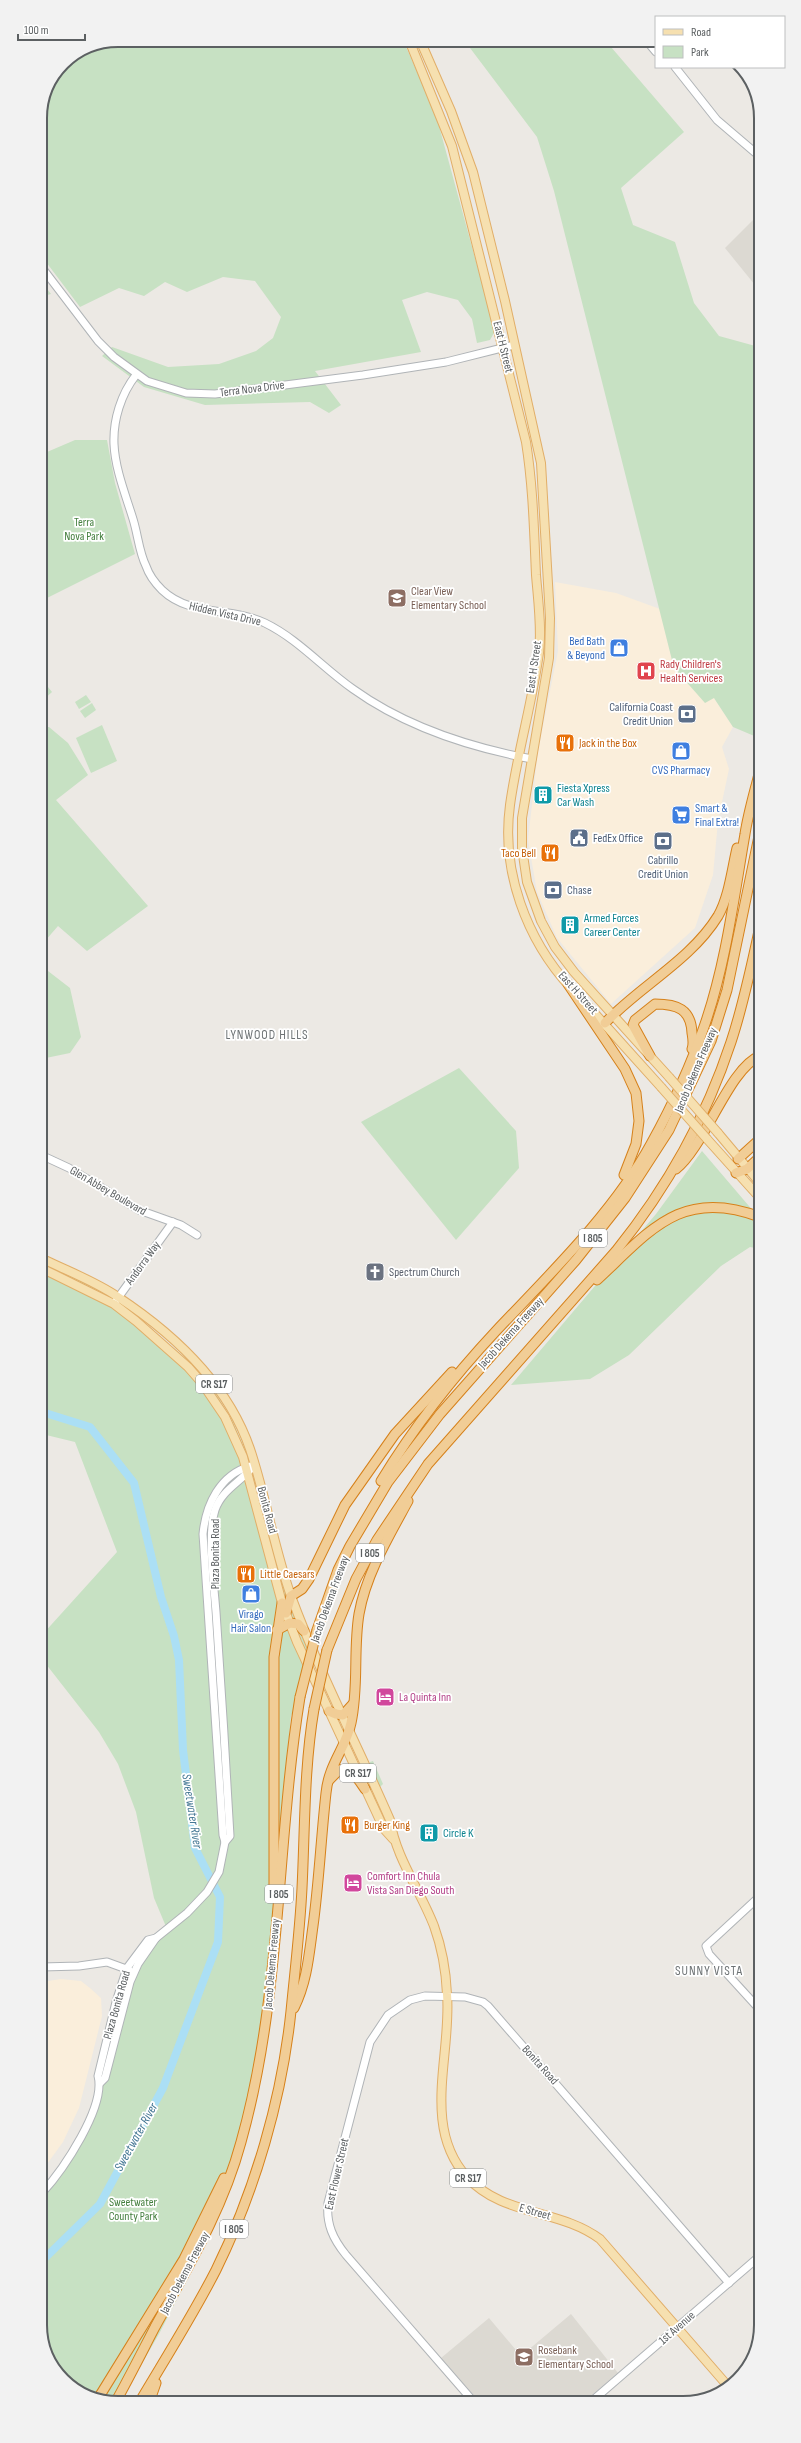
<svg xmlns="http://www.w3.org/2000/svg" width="801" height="2443" font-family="'Sofia Sans Condensed',sans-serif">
<rect width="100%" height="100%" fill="#ece9e4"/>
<g fill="#faeedb">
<path d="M555,582L616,593L660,609L674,668L714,698L733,727L722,747L729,769L718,821L713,875L695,928L611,1004L557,938L537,892L528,840L538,751L558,651Z"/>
<path d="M61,1979L81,1981L90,1988L101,1998L102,2016L79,2108L63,2142L42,2171V1982Z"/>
</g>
<g fill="#dcd9d2">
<path d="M759,214V290L725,248Z"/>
<path d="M571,2314L618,2373L585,2401H479L441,2358L489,2318L521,2356Z"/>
</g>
<g fill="#c7e1c3">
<path d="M118,40H403L436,115L495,331L490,340L477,343L472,319L458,300L427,292L402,300L421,352L315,371L341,405L329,413L310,402L205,405L144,387L102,356L112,347L168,367L219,364L256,351L273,338L281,317L255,281L223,277L187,292L165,282L144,296L119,288L80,307L40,254V117L46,88L63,63L88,46Z"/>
<path d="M464,40H605L684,132L621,188L633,225L675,242L694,303L719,336L759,347V738L733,727L714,698L705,703L674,668L554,191L537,137Z"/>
<path d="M40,280L51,294L40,297Z"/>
<path d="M75,440H107L115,483L135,554L41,601L40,455Z"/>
<path d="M44,687H48L52,692L41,702V691L43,692Z"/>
<path d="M86,695L91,702L79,709L75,702Z"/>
<path d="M92,703L96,710L85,718L80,711Z"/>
<path d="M102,725L117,761L91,773L76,738Z"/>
<path d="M41,727H49L68,743L88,775L56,800L148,906L87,951L58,926L45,941L48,971L70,988L81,1037L70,1053L41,1059Z"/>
<path d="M459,1068L516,1131L519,1168L456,1240L361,1122Z"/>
<path d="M702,1151L760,1219V1249L750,1247L721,1266L629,1355L590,1379L511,1385L656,1214Z"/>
<path d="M41,1261L102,1291L126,1307L192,1364L218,1397L233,1422L247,1454L283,1582L307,1647L300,1697L291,1716L283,1799L268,2012L228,2188L206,2243L159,2334L119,2403H112L67,2384L43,2345L42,2193L86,2127L129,1968L167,1929L154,1898L136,1812L118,1764L99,1732L42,1659V1635L117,1552L75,1442L42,1434Z"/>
<path d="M373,1761L383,1784L380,1787L370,1765V1762Z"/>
</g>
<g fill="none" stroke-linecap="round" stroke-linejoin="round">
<path stroke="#abdff5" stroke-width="8" d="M42,1412L90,1427L134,1483L161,1597L174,1636L179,1660L183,1750L195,1848L220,1897L218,1942L163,2088L100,2204L42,2261"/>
<defs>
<g id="secondary">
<path d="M646,40L656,52"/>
<path d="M675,67L717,120L758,155"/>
<path d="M40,265L98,341L114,357L147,381L186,393L215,394L363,375L446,362L514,345"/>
<path d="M136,375C121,394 113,420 114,444C115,469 126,496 133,519C138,535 139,552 146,566C149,575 155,583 162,590C190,617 232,607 265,623C298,639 323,668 353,689C406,727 468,747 532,759"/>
<path d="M41,1155L69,1168L139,1210L181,1225L197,1235"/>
<path d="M115,1302L173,1222"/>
<path d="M225,1842L223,1835L203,1534C206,1504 220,1475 250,1466"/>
<path d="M760,1896L706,1946L709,1954L761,2011"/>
<path d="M42,1967L79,1966L107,1962L129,1970"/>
<path d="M100,2083L105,2078L130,1982L138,1964L156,1938"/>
<path d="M42,2193C63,2170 106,2107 98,2076L116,2002L127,1968L148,1940L156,1938L187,1913L207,1892L219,1872L225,1842L230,1836C226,1761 221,1687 216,1612C214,1586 207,1534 215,1510C222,1489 243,1481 254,1465"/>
<path d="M473,2401L346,2255C333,2239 326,2224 328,2203L370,2042L388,2015L410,2000L425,1996L465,1997L483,2002L488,2006L729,2283"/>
<path d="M592,2401L761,2255"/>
</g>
<g id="primary">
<path d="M409,40L452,146L526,442C533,486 534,530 536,575C538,600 542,628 539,653C532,704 517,754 510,805C501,871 526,939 571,988"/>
<path d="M420,40L451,111L473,172L505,301L541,463L550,618L549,658L522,818V848L527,882L541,921L555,947L574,972L669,1077"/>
<path d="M579,996L661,1087"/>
<path d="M718,1133L760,1183"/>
<path d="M707,1139L760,1198"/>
<path d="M41,1258C67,1271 95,1281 118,1297C174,1334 228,1385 250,1449C266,1497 274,1548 291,1596C319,1672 358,1746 390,1820C396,1858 420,1890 434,1926C442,1948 446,1971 447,1994C452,2054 421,2127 467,2177C502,2216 560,2209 600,2239L727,2385"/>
<path d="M41,1268L114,1304L136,1321L188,1367L202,1383L225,1417L243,1457L282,1603L297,1642L384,1829L393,1839"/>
</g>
<g id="highway">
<path d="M568,984L625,1069L636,1093L639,1121L636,1144L624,1175"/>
<path d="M605,1023C640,986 691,960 718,916C729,897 732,869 737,848"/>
<path d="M650,1056L633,1025L635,1020L655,1004C677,1004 691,1009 692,1033C693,1039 694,1044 692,1049"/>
<path d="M738,1159L760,1139"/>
<path d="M676,1169C705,1146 729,1068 760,1056"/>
<path d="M736,1173L747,1169L760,1157"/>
<path d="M597,1280C650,1231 681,1187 760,1217"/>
<path d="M381,1481C414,1427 453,1377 496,1331C549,1275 614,1212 651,1144C672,1106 691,1065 705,1024C726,963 734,897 745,834C748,814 754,794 759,774"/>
<path d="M286,1613L291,1596L302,1589L309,1579L345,1505L395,1434L452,1372"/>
<path d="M277,1630L290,1623L298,1624L304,1631"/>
<path d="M317,1630L338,1570L350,1546L388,1482L440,1414L576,1260L625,1198L669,1130L711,1041L727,990L759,836"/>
<path d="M327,1650L356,1579L377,1540L428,1464L616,1251C666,1189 706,1118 731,1042C743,1006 751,968 759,931"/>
<path d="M329,1711L336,1714L343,1715L353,1704"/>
<path d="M329,1780L339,1770C352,1767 358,1779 365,1789"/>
<path d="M274,1894V1657L282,1603"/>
<path d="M294,2008C307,1982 309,1955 313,1926C319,1882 321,1838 326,1793C329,1763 346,1748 351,1723C359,1687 353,1650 359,1614C366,1574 389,1536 408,1501"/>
<path d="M99,2397L184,2259L224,2178"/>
<path d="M115,2403C129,2378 142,2352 155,2327C188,2267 223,2209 241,2142C282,1997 276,1845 300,1697"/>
<path d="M139,2403C165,2359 193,2315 216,2270C255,2191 282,2098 291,2011C295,1970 300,1929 302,1888C305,1828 304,1768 314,1709"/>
<path d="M149,2403L156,2383"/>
</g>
</defs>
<use href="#secondary" stroke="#b0b4b7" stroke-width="9"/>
<use href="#primary" stroke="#e1ae68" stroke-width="10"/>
<use href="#highway" stroke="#d6811a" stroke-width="11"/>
<use href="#secondary" stroke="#fff" stroke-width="7"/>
<use href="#primary" stroke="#f6e0b0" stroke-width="8"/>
<use href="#highway" stroke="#f1cd96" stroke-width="9"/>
<defs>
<g id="primary-bridge">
<path d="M669,1077L718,1133"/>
<path d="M661,1087L707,1139"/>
</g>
<g id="highway-bridge">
<path d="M300,1697L317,1630"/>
<path d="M314,1709L327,1650"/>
</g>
</defs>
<use href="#primary-bridge" stroke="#e1ae68" stroke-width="10" stroke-linecap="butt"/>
<use href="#highway-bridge" stroke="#d6811a" stroke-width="11" stroke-linecap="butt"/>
<use href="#primary-bridge" stroke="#f6e0b0" stroke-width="8"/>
<use href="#highway-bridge" stroke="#f1cd96" stroke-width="9"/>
</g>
<defs>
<symbol id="school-square" viewBox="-11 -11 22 22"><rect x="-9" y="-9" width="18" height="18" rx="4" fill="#8d6e63" stroke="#fff"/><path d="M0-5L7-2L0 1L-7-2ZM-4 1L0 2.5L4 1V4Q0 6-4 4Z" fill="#fff"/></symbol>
<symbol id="shop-square" viewBox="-11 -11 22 22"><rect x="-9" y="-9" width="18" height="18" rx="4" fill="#3f7fe0" stroke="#fff"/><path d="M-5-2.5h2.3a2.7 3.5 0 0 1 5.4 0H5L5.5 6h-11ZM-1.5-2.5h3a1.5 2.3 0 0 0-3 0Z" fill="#fff"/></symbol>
<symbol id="hospital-square" viewBox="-11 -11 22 22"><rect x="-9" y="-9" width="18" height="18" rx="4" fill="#e0444e" stroke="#fff"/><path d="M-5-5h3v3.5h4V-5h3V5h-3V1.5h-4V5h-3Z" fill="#fff"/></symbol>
<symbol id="bank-square" viewBox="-11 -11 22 22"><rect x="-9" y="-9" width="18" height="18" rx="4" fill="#5c6f8a" stroke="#fff"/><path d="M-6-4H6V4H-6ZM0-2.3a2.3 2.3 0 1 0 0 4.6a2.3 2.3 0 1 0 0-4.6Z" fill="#fff"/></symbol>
<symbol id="restaurant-square" viewBox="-11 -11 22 22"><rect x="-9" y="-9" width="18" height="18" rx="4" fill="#e8710a" stroke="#fff"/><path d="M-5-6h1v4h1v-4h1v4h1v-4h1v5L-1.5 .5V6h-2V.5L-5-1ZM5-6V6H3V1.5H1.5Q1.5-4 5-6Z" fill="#fff"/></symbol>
<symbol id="building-square" viewBox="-11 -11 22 22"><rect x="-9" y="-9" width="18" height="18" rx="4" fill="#0f9aa8" stroke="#fff"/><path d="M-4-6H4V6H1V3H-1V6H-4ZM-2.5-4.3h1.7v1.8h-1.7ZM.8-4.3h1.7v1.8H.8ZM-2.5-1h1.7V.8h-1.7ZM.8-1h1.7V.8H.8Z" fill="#fff"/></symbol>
<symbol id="supermarket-square" viewBox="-11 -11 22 22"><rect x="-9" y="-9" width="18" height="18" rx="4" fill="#3f7fe0" stroke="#fff"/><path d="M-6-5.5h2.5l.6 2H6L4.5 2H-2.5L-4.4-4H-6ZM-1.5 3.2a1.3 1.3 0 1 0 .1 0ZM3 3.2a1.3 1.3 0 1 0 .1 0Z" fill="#fff"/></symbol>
<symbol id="civic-square" viewBox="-11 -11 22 22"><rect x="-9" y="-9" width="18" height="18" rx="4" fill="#5c6f8a" stroke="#fff"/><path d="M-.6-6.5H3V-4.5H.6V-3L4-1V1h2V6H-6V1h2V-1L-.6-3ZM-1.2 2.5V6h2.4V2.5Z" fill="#fff"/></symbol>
<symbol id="church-square" viewBox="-11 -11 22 22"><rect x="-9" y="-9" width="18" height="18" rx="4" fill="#6b7280" stroke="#fff"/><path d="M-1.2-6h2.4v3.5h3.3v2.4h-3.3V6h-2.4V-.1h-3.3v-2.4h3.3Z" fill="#fff"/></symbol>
<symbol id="hotel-square" viewBox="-11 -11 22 22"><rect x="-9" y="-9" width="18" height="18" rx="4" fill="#d1479c" stroke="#fff"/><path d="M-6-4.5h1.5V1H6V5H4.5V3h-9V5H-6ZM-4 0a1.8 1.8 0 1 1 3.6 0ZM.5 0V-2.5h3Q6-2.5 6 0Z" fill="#fff"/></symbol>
</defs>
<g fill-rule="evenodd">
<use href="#school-square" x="386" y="587" width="22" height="22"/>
<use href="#shop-square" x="608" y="637" width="22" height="22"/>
<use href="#hospital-square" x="635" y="660" width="22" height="22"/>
<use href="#bank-square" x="676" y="703" width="22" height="22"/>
<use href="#restaurant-square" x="554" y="732" width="22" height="22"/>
<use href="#shop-square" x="670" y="740" width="22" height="22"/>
<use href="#building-square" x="532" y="784" width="22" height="22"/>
<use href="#supermarket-square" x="670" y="804" width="22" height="22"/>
<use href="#civic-square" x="568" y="827" width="22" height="22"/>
<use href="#bank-square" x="652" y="830" width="22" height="22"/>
<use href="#restaurant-square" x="539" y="842" width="22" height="22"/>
<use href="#bank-square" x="542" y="879" width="22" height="22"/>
<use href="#building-square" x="559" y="914" width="22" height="22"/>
<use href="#church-square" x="364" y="1261" width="22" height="22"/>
<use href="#restaurant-square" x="235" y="1563" width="22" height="22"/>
<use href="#shop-square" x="240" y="1583" width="22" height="22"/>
<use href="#hotel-square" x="374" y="1686" width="22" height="22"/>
<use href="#restaurant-square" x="339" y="1814" width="22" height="22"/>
<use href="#building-square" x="418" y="1822" width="22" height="22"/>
<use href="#hotel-square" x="342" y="1872" width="22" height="22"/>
<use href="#school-square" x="513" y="2346" width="22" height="22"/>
</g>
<g text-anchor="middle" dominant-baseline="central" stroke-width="3.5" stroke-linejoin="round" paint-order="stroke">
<g fill="#fff" stroke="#8d9091" stroke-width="1">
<rect x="579" y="1229" width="28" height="18" rx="3"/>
<rect x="196" y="1375" width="36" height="18" rx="3"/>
<rect x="356" y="1544" width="28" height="18" rx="3"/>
<rect x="340" y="1764" width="36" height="18" rx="3"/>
<rect x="265" y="1885" width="28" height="18" rx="3"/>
<rect x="450" y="2169" width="36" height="18" rx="3"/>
<rect x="220" y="2220" width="28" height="18" rx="3"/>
</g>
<g font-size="11" font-weight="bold" fill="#5c6062">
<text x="593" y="1238">I 805</text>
<text x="214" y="1384">CR S17</text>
<text x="370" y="1553">I 805</text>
<text x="358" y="1773">CR S17</text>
<text x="279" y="1894">I 805</text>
<text x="468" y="2178">CR S17</text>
<text x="234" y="2229">I 805</text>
</g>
<g font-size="12" fill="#5c6062" stroke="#fff">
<text transform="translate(503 347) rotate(76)">East H Street</text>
<text transform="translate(252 389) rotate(-7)">Terra Nova Drive</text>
<text transform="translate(225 614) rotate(13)">Hidden Vista Drive</text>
<text transform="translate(534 667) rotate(-82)">East H Street</text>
<text transform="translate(578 993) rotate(48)">East H Street</text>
<text transform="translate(696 1070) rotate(-67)">Jacob Dekema Freeway</text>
<text transform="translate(108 1191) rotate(30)">Glen Abbey Boulevard</text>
<text transform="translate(143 1263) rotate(-54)">Andorra Way</text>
<text transform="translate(511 1333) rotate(-48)">Jacob Dekema Freeway</text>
<text transform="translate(267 1510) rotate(75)">Bonita Road</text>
<text transform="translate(215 1554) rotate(-90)">Plaza Bonita Road</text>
<text transform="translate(330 1599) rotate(-70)">Jacob Dekema Freeway</text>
<text transform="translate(272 1964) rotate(-85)">Jacob Dekema Freeway</text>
<text transform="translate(117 2005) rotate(-74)">Plaza Bonita Road</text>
<text transform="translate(540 2065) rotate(48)">Bonita Road</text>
<text transform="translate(337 2174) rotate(-77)">East Flower Street</text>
<text transform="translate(535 2212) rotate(16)">E Street</text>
<text transform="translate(185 2273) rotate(-62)">Jacob Dekema Freeway</text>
<text transform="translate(677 2328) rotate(-41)">1st Avenue</text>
</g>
<g font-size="12" fill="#447f3e" stroke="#fff">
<text x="84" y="522">Terra<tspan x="84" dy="14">Nova Park</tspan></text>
<text x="133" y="2202">Sweetwater<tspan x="133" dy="14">County Park</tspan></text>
</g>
<g font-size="12" fill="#785e54" stroke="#fff" text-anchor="start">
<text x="411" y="591">Clear View<tspan x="411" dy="14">Elementary School</tspan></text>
<text x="538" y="2350">Rosebank<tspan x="538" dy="14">Elementary School</tspan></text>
</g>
<g font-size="12" fill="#366cbe" stroke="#fff">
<text x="605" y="641" text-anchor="end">Bed Bath<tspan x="605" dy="14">&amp; Beyond</tspan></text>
<text x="681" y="770">CVS Pharmacy</text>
<text x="695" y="808" text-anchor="start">Smart &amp;<tspan x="695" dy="14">Final Extra!</tspan></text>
<text x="251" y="1614">Virago<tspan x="251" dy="14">Hair Salon</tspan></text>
</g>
<g font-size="12" fill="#be3a42" stroke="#fff" text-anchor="start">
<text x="660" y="664">Rady Children's<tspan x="660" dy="14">Health Services</tspan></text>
</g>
<g font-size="12" fill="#4e5e75" stroke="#fff" text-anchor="start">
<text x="673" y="707" text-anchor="end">California Coast<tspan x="673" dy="14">Credit Union</tspan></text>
<text x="593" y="838">FedEx Office</text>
<text x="663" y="860" text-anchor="middle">Cabrillo<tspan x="663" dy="14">Credit Union</tspan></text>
<text x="567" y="890">Chase</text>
</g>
<g font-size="12" fill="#c56008" stroke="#fff" text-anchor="start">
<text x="579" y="743">Jack in the Box</text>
<text x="536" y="853" text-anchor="end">Taco Bell</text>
<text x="260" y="1574">Little Caesars</text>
<text x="364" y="1825">Burger King</text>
</g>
<g font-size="12" fill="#0d838f" stroke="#fff" text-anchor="start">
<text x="557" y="788">Fiesta Xpress<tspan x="557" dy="14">Car Wash</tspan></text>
<text x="584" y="918">Armed Forces<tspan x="584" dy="14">Career Center</tspan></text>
<text x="443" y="1833">Circle K</text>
</g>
<g font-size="12" fill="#5b616d" stroke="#fff" text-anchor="start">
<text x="389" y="1272">Spectrum Church</text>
</g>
<g font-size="12" fill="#b23c85" stroke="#fff" text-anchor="start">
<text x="399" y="1697">La Quinta Inn</text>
<text x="367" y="1876">Comfort Inn Chula<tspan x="367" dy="14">Vista San Diego South</tspan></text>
</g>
<g font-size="13" letter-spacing="1" fill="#6d7274" stroke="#fff">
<text x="267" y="1035">LYNWOOD HILLS</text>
<text x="709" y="1971">SUNNY VISTA</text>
</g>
<g font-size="13" font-style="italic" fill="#447794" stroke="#fff">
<text transform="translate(192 1811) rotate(81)">Sweetwater River</text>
<text transform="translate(136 2137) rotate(-61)">Sweetwater River</text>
</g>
</g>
<path d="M0 0H801V2443H0ZM118 47H683A71 71 0 0 1 754 118V2325A71 71 0 0 1 683 2396H118A71 71 0 0 1 47 2325V118A71 71 0 0 1 118 47Z" fill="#f2f2f2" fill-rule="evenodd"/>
<path fill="none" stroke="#5c6062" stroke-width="2" d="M118 47H683A71 71 0 0 1 754 118V2325A71 71 0 0 1 683 2396H118A71 71 0 0 1 47 2325V118A71 71 0 0 1 118 47Z"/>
<rect x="655" y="16" width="130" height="52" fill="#ffffff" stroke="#bebfc0"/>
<rect x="663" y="29" width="20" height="6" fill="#f6e0b0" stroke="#bebfc0"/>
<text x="691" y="36" font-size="12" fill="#5c6062">Road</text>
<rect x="663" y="46" width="20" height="12" fill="#c7e1c3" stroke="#bebfc0"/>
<text x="691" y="56" font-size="12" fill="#5c6062">Park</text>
<path d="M18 34v6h67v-6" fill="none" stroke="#5c6062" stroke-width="2"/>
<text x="24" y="34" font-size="12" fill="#5c6062" stroke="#ffffff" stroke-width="3" paint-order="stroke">100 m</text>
</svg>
